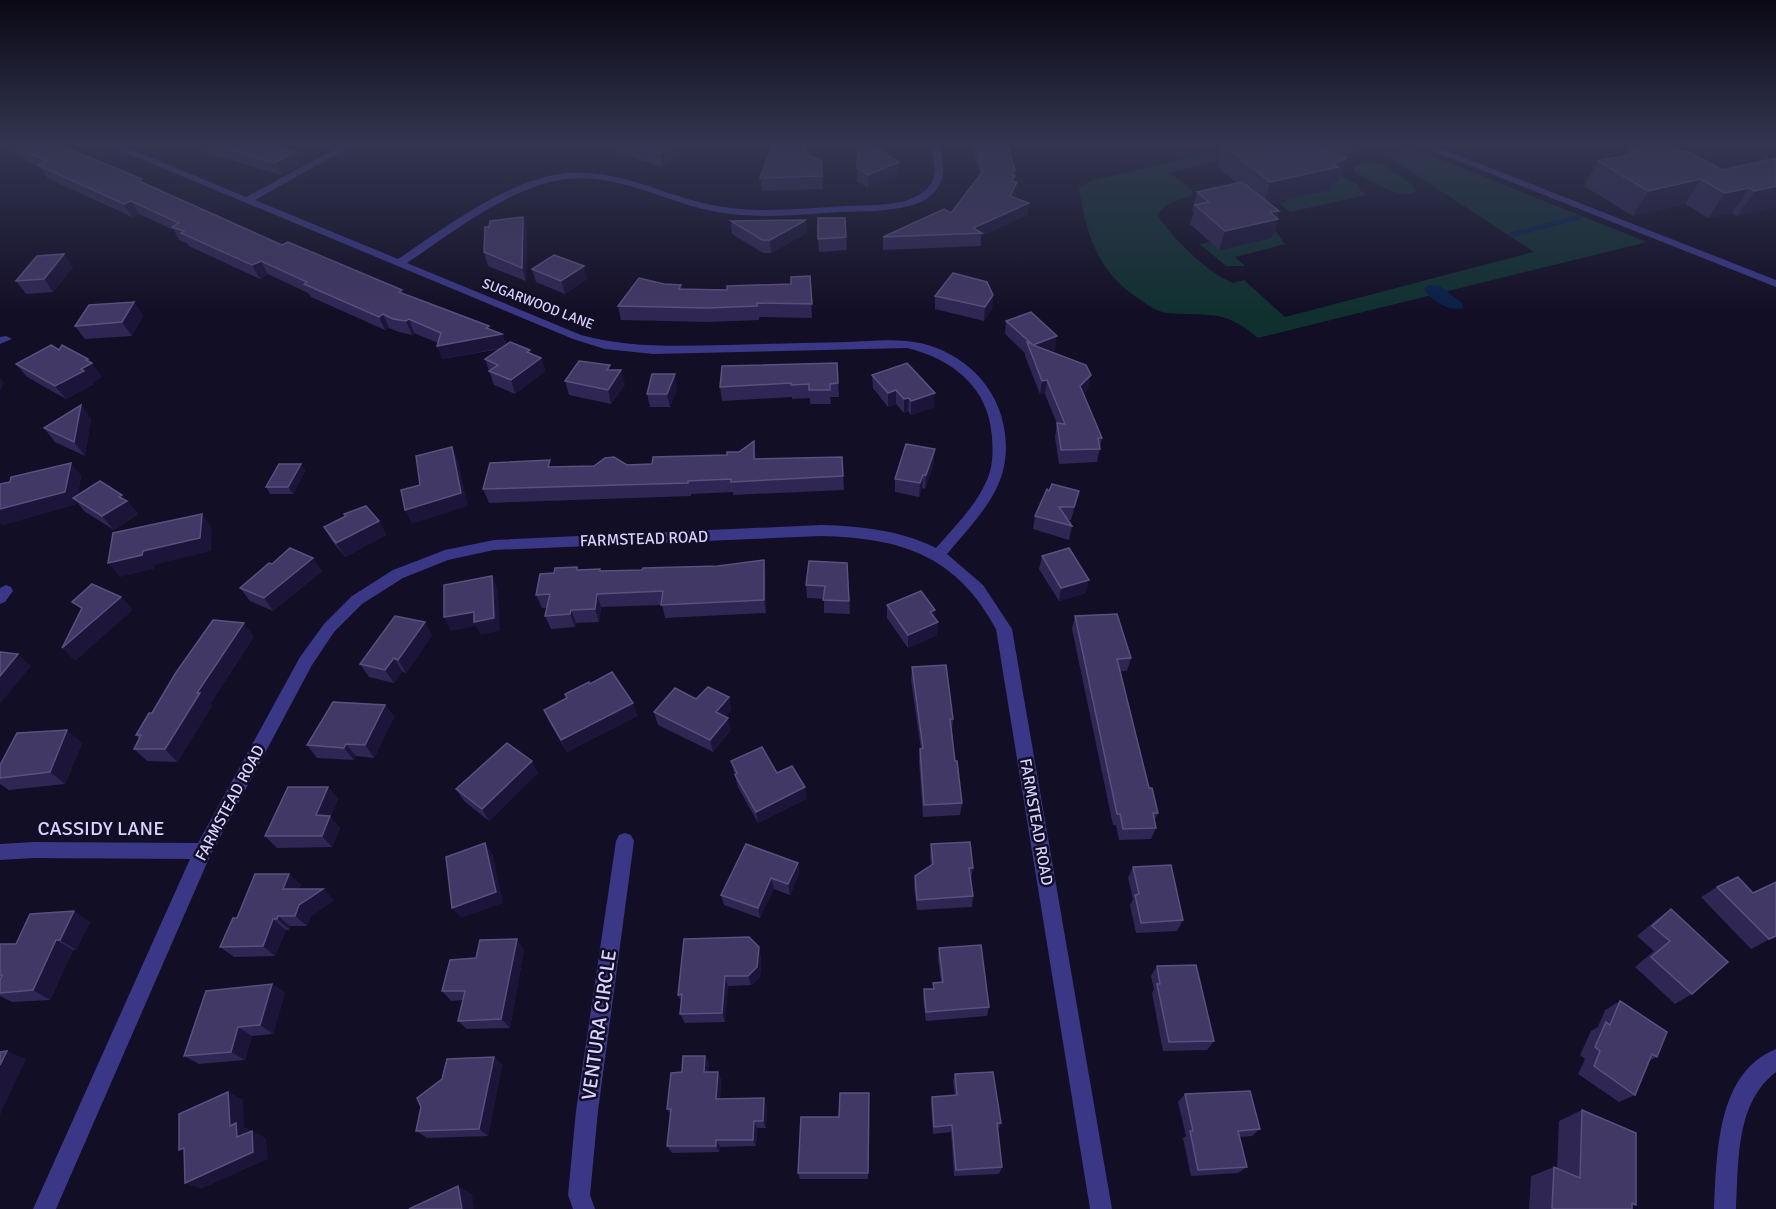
<svg xmlns="http://www.w3.org/2000/svg" width="1776" height="1209" font-family="Signika,sans-serif">
<rect width="100%" height="100%" fill="#120e25"/>
<g fill="#10302f">
<path d="M1249,144H1276L1170,173L1192,190L1193,195C1181,200 1163,202 1158,216C1173,239 1208,273 1233,283L1244,280L1285,317L1534,252L1393,160L1390,156L1398,149H1414L1647,242L1258,338C1251,332 1243,326 1235,322C1213,310 1185,317 1162,312C1155,310 1148,305 1142,301C1098,273 1087,237 1079,188L1090,181Z"/>
<path d="M1299,144H1383L1374,149L1352,152L1320,166Z"/>
<path d="M1364,162L1382,164L1413,185L1416,191C1402,202 1373,181 1359,175L1355,172L1354,167Z"/>
<path d="M1338,175L1357,184L1361,191L1367,195L1290,212L1279,203L1288,201L1286,199L1329,190L1325,186Z"/>
<path d="M1274,229L1285,244L1235,257L1245,266H1226L1200,244L1210,242L1220,250L1271,238Z"/>
</g>
<path fill="#0a2048" d="M1433,285L1440,286L1462,303L1463,308C1448,312 1433,301 1424,290L1426,286Z"/>
<g fill="none" stroke-linecap="round" stroke-linejoin="round">
<path stroke="#0a2048" stroke-width="5" d="M1511,235L1579,217"/>
<g fill="#3a3786" fill-rule="evenodd">
<path d="M105,144H118L246,197L344,144H355L255,200L398,259C446,227 508,179 567,173C620,168 668,198 718,206C760,214 803,208 846,206C865,205 886,206 905,201C914,198 925,193 931,184C938,173 933,156 930,144H939C943,160 948,177 935,191C928,200 918,204 908,206C886,212 863,211 840,212C799,215 758,219 717,212C667,203 619,173 567,179C512,185 452,233 407,263L581,335C629,348 676,346 725,345C766,344 807,343 847,342C867,341 887,339 906,341C948,344 989,374 1001,415C1019,478 985,509 947,554L983,585L1012,629L1112,1209H1090L996,629C956,555 901,538 821,536L494,550L448,560L403,578L362,604L334,632L312,665L210,856L56,1209H33L190,859L33,858L0,860V844L33,842L198,843L300,657L324,624L352,596L393,570L445,550L494,540L821,525C860,526 900,530 936,548C954,527 975,507 986,482C993,468 993,453 992,437C989,388 953,359 907,348L653,354L605,349L573,339Z"/>
<path d="M6,336L12,339L0,344V337Z"/>
<path d="M6,585L11,587L13,591L5,602L0,604V588Z"/>
<path d="M625,833L631,835L634,841L598,1111L590,1195L595,1209H573L568,1195L576,1111L616,841L619,835Z"/>
<path d="M1776,1049V1072C1735,1103 1739,1162 1736,1209H1714C1717,1155 1716,1073 1776,1049Z"/>
</g>
<path fill="#3a3786" fill-rule="evenodd" d="M1416,144H1429L1776,280V287Z"/>
</g>
<g fill="#302654">
<path d="M1,144H57L282,245L403,294L489,326L491,330L502,334L506,345L541,358L545,371L515,394L494,385L485,359L500,349L442,359L438,343L414,333L412,335L399,332L389,328L385,330L311,297L308,293L268,274L260,279L189,246L187,243L179,240L174,230L139,214L132,217L47,178L40,167L26,160L23,156L3,147Z"/>
<path d="M184,144H273L301,165L281,175L210,154Z"/>
<path d="M593,144H692L662,167Z"/>
<path d="M773,144H812L809,155L822,161L823,189L762,191L760,178Z"/>
<path d="M972,144H1007L1015,170L1014,181L1016,194L1014,198L1029,203L1027,215L981,236V246L883,250V237L951,213L980,175Z"/>
<path d="M1223,145L1327,150L1346,158L1338,181L1333,183L1330,190L1269,203L1279,211L1277,218L1278,219L1272,238L1219,250L1190,224L1194,212L1192,211L1197,192L1237,183L1218,167Z"/>
<path d="M1629,147L1722,170L1776,158V207L1737,216L1732,213L1708,218L1685,204L1633,216L1584,186L1598,161L1624,156Z"/>
<path d="M877,148L899,162V174L868,188L857,181V168Z"/>
<path d="M845,218L847,250L819,252L818,239Z"/>
<path d="M806,220L807,233L771,253H763L732,234L731,221Z"/>
<path d="M527,230L526,281L488,266L484,252Z"/>
<path d="M73,267L53,292L26,294L16,281Z"/>
<path d="M532,269L587,279L565,294L536,282Z"/>
<path d="M810,276L812,318L759,317V320L709,322L621,320L618,306L664,284L681,285V289L727,290L791,284Z"/>
<path d="M993,295L992,309L984,321L935,309V296Z"/>
<path d="M134,302L143,316L132,336L85,339L75,326Z"/>
<path d="M1006,321L1055,350L1050,352L1088,389L1083,394L1102,438L1097,462L1059,464L1055,437L1057,424L1045,394H1040L1025,356V353L1005,334Z"/>
<path d="M59,350L88,359L102,377L93,382L94,384L66,399L27,377L16,364Z"/>
<path d="M837,363L839,397H830L831,404H810V398L792,399V397L722,401L720,387Z"/>
<path d="M612,370L625,384L611,404L569,395L565,381Z"/>
<path d="M872,375L934,407L911,415L908,411L904,413L896,404L888,407L873,388Z"/>
<path d="M677,388L670,407H650L647,394Z"/>
<path d="M81,405L91,419L85,456L55,442L44,428Z"/>
<path d="M756,455V459L842,457L844,490L733,495V492L691,494V496L489,503L483,489L552,467L627,465Z"/>
<path d="M934,462L925,489L922,488L919,497L895,492V479Z"/>
<path d="M301,464L305,471L293,494H270L266,487Z"/>
<path d="M81,475L78,494L122,495L138,514L114,530L84,511L77,502L76,504L2,525Z"/>
<path d="M1049,491L1076,504L1071,520H1068L1072,526L1069,540L1033,529L1035,516Z"/>
<path d="M379,521L386,535L345,557L332,541L324,527Z"/>
<path d="M1042,556L1086,593L1059,601L1039,569Z"/>
<path d="M847,563L850,614L824,613V599L807,598L806,585Z"/>
<path d="M272,564L322,571L273,611L250,601L240,588Z"/>
<path d="M577,567L579,570L600,569L601,571L766,574V613L665,618L662,605L601,607L599,622L576,623L575,627L551,629L545,616L547,608H542L536,595L554,573Z"/>
<path d="M887,605L935,610L934,618L938,622L937,635L908,648L887,618Z"/>
<path d="M1075,616L1131,658L1127,671H1120L1149,788L1158,813L1154,821L1156,828L1151,839L1119,840L1116,825H1113L1072,629Z"/>
<path d="M432,635L406,673L402,671L394,683L369,677L360,664Z"/>
<path d="M254,636L210,704L212,706L177,762L147,761L134,749L139,739L136,735L152,713Z"/>
<path d="M912,667L953,719L952,731L955,761L962,803L960,815L923,817L919,761L920,749H921L911,680Z"/>
<path d="M590,684L633,703L637,716L567,752L550,723L544,710L567,699L565,694Z"/>
<path d="M729,697L731,710L726,716L731,730L713,752L658,725L654,712L696,699Z"/>
<path d="M385,705L394,717L374,758L356,756L354,760L317,758L307,745Z"/>
<path d="M82,743L65,784L9,790L0,784V765Z"/>
<path d="M731,761L777,773L805,787L806,799L758,823L738,787Z"/>
<path d="M538,773L489,821L464,801L456,789Z"/>
<path d="M328,787L338,799L330,817L340,828L332,847L277,848L265,836Z"/>
<path d="M931,844L973,868L971,879L973,896L972,907L917,910L914,886L915,876L931,865L930,855Z"/>
<path d="M798,863L799,874L790,895L774,889L760,918L724,905L721,895Z"/>
<path d="M1133,867L1183,920L1177,931L1136,933L1130,905L1133,899L1128,878Z"/>
<path d="M289,874L301,885L299,889L334,900L311,916L307,926H290V930H286L275,956L234,957L220,947L237,918Z"/>
<path d="M1776,882V937L1751,949L1701,897L1717,887L1753,893Z"/>
<path d="M1671,909L1692,994L1675,1004L1635,967L1654,951L1637,936L1656,920Z"/>
<path d="M90,922L76,950H73L50,1000L12,1002L0,996V944H16Z"/>
<path d="M939,948L989,1007L987,1016L926,1021L923,998L924,989H933V983L941,982L938,958Z"/>
<path d="M524,949L510,1028L467,1029L458,1021L463,1000L451,1001L442,991L476,958Z"/>
<path d="M761,957L760,977L751,985L728,986L725,1022L685,1023L680,1014L682,1002L678,995Z"/>
<path d="M1157,966L1214,1041L1207,1050L1163,1051L1152,993L1154,990L1151,976Z"/>
<path d="M272,984L285,993L273,1034L252,1036L245,1060L199,1064L184,1056Z"/>
<path d="M1620,1001L1657,1057L1649,1061L1635,1095L1619,1102L1578,1074L1585,1059L1580,1055L1591,1031L1598,1027L1605,1010Z"/>
<path d="M705,1056L709,1064L708,1072H718L721,1080L720,1099L767,1106L766,1128H757L756,1146L720,1147L719,1152L672,1153L667,1146L671,1115L667,1109L682,1072Z"/>
<path d="M494,1057L502,1065L488,1136L427,1138L416,1131Z"/>
<path d="M955,1074L1001,1123L998,1130L1002,1167L999,1174L954,1176L951,1132L933,1134L931,1104L932,1097L955,1095L953,1081Z"/>
<path d="M1185,1094L1260,1129L1252,1136L1239,1137L1247,1167L1238,1173L1191,1176L1183,1138L1186,1136L1178,1102Z"/>
<path d="M869,1101L868,1179H800L798,1173Z"/>
<path d="M1582,1110L1636,1205L1632,1206V1209H1529L1531,1176L1554,1167L1557,1168L1559,1121Z"/>
</g>
<g fill="#1c1539">
<path d="M674,144H692L662,167L660,154Z"/>
<path d="M807,144H812L805,165L804,153Z"/>
<path d="M867,144H883L867,154Z"/>
<path d="M1314,144H1329L1325,156Z"/>
<path d="M295,152L301,165L281,175L275,163Z"/>
<path d="M1346,158L1338,181L1333,183L1330,190L1264,204L1270,182L1333,164Z"/>
<path d="M899,162V174L868,188V175Z"/>
<path d="M1701,179L1685,204L1633,216L1648,191Z"/>
<path d="M1017,182L1016,194L1009,209L1010,196Z"/>
<path d="M1776,186V207L1737,216L1755,191Z"/>
<path d="M1749,188L1732,213L1708,218L1725,193Z"/>
<path d="M131,201L139,214L132,217L124,204Z"/>
<path d="M1029,203L1027,215L981,236L982,233L973,228Z"/>
<path d="M1279,211L1277,219H1278L1272,238L1219,250L1225,231L1270,212Z"/>
<path d="M523,217L527,230L526,281L522,268Z"/>
<path d="M806,220L807,233L771,253L770,240Z"/>
<path d="M64,254L73,267L53,292L44,279Z"/>
<path d="M261,261L268,274L260,279L252,265Z"/>
<path d="M584,266L587,279L565,294L561,281Z"/>
<path d="M993,295L992,309L984,321L985,307Z"/>
<path d="M134,302L143,316L132,336L122,322Z"/>
<path d="M383,314L389,328L385,330L379,317Z"/>
<path d="M409,319L414,333L412,335L406,321Z"/>
<path d="M489,326L493,336L502,334L506,347L442,359L437,346L486,328Z"/>
<path d="M1057,336L1055,350L1033,358V345Z"/>
<path d="M530,350L534,363L541,358L545,371L515,394L511,380L527,352Z"/>
<path d="M88,359L102,377L93,382L94,384L66,399L55,386L81,369L86,360Z"/>
<path d="M621,370L625,384L611,404L608,390Z"/>
<path d="M675,374L677,388L670,407L667,394Z"/>
<path d="M1091,375L1088,389L1078,400L1080,386Z"/>
<path d="M0,378L4,383L0,392Z"/>
<path d="M1047,380L1045,394H1040L1042,381Z"/>
<path d="M896,390V404L888,407V393Z"/>
<path d="M935,393L934,407L911,415V401Z"/>
<path d="M909,398L908,411L904,413V399Z"/>
<path d="M81,405L91,419L85,456L74,442Z"/>
<path d="M754,441L756,455V473L754,459Z"/>
<path d="M452,447L458,461L468,506L412,524L405,510Z"/>
<path d="M935,449L934,462L925,489L926,475Z"/>
<path d="M71,463L81,475L77,500L73,498L77,502L76,504L2,525L0,523V509Z"/>
<path d="M301,464L305,471L293,494L288,487Z"/>
<path d="M923,475L922,488L919,497L920,483Z"/>
<path d="M1079,491L1076,504L1071,520L1074,507Z"/>
<path d="M122,495L138,514L114,530L102,516L119,497Z"/>
<path d="M202,514L212,528L211,551L154,565V569L120,577L108,563L143,551Z"/>
<path d="M379,521L386,535L345,557L336,543Z"/>
<path d="M313,558L322,571L273,611L264,598Z"/>
<path d="M764,560L766,574V613L764,600Z"/>
<path d="M492,576L498,589L500,631L481,635L476,626L451,631L444,617Z"/>
<path d="M1089,580L1086,593L1059,601L1061,588Z"/>
<path d="M597,594L601,607L599,622L595,609Z"/>
<path d="M121,597L133,610L75,661L62,648Z"/>
<path d="M571,610L576,623L575,627L570,614Z"/>
<path d="M935,610L934,623L930,612Z"/>
<path d="M425,622L432,635L406,673L398,660Z"/>
<path d="M938,622L937,635L908,648V635Z"/>
<path d="M244,623L254,636L210,704L212,706L177,762L165,749L197,693Z"/>
<path d="M18,654L31,666L0,704V676Z"/>
<path d="M394,658L402,671L394,683L385,670Z"/>
<path d="M729,697L731,710L719,724L716,712Z"/>
<path d="M633,703L637,716L567,752L561,740Z"/>
<path d="M385,705L394,717L374,758L365,745Z"/>
<path d="M728,718L731,730L713,752L710,740Z"/>
<path d="M67,730L82,743L65,784L50,772Z"/>
<path d="M346,744L356,756L354,760L344,748Z"/>
<path d="M532,761L538,773L489,821L482,809Z"/>
<path d="M328,787L338,799L330,817L340,828L332,847L322,836L316,815Z"/>
<path d="M805,787L806,799L758,823L756,812Z"/>
<path d="M485,843L493,855L503,903L461,918L452,908Z"/>
<path d="M798,863L799,874L790,895L788,884Z"/>
<path d="M289,874L301,885L295,900L283,889Z"/>
<path d="M771,878L774,889L760,918L758,908Z"/>
<path d="M323,889L334,900L311,916L307,926L295,916L299,905Z"/>
<path d="M74,911L90,922L76,950L60,940Z"/>
<path d="M278,916L290,926V930L277,919Z"/>
<path d="M273,919L286,930L275,956L263,946Z"/>
<path d="M1776,936V937L1751,949L1769,939Z"/>
<path d="M517,939L524,949L510,1028L501,1019Z"/>
<path d="M56,940L73,950L50,1000L33,990Z"/>
<path d="M759,947L761,957L760,977L751,985L748,976Z"/>
<path d="M725,976L728,986L725,1022L722,1013Z"/>
<path d="M272,984L285,993L273,1034L260,1025Z"/>
<path d="M238,1027L252,1036L245,1060L231,1052Z"/>
<path d="M7,1051L26,1059L0,1115V1065Z"/>
<path d="M705,1056L709,1064L708,1080L704,1072Z"/>
<path d="M494,1057L502,1065L488,1136L479,1129Z"/>
<path d="M718,1072L721,1080L719,1107L716,1099Z"/>
<path d="M228,1092L243,1100L244,1127L251,1130L252,1144L237,1137L230,1126Z"/>
<path d="M764,1098L767,1106L766,1128L763,1121Z"/>
<path d="M754,1121L757,1128L756,1146L753,1140Z"/>
<path d="M252,1131L266,1138L268,1159L201,1189L185,1183Z"/>
<path d="M716,1140L720,1147L719,1152L716,1146Z"/>
<path d="M458,1186L472,1194L474,1209H462Z"/>
</g>
<g fill="#423866" stroke="#59507e" stroke-width="1.5">
<path d="M26,144H57L142,179L139,181L282,245L288,242L402,290L399,292L489,326L486,328L502,334L437,346L441,333L409,319L406,321L393,319L383,314L379,317L304,284L307,282L261,261L252,265L181,233L184,231L172,227L179,223L131,201L124,204L38,165L47,161L17,148Z"/>
<path d="M212,144H273L295,152L275,163Z"/>
<path d="M628,144H674L660,154Z"/>
<path d="M773,144H807L804,153L822,161V176L760,178Z"/>
<path d="M858,144H870L899,162L868,175L857,168Z"/>
<path d="M976,144H1007L1015,170L1011,175L1015,176L1011,181L1017,182L1010,196L1029,203L973,228L982,233L883,237L944,209L951,213L983,171Z"/>
<path d="M1230,144H1314L1346,158L1333,164L1338,167L1270,182L1223,145Z"/>
<path d="M1646,144H1669L1684,152L1688,151L1722,170L1776,158V186L1755,191L1749,188L1725,193L1701,179L1648,191L1598,161L1639,153L1629,147Z"/>
<path d="M1242,182L1279,211L1270,212L1278,219L1225,231L1195,205L1209,202L1197,192Z"/>
<path d="M523,217L522,268L484,252L485,227H489L490,221Z"/>
<path d="M818,218H845L846,237L818,239Z"/>
<path d="M806,220L770,240H762L731,221Z"/>
<path d="M64,254L44,279L16,281L37,256Z"/>
<path d="M554,255L584,266L561,281L532,269Z"/>
<path d="M953,273L987,282L993,295L985,307L935,296Z"/>
<path d="M810,276L812,304L757,303V306L707,308L618,306L639,278L664,284L681,285L679,289L727,290V286L791,284V277Z"/>
<path d="M134,302L122,322L75,326L89,305Z"/>
<path d="M1031,312L1057,336L1033,345L1086,365L1091,375L1080,386L1102,438H1098L1100,449L1061,450L1057,423L1065,424L1047,380L1042,381L1027,342L1032,344L1006,321Z"/>
<path d="M510,342L530,350L527,352L541,358L511,380L489,371L498,365L485,359Z"/>
<path d="M51,345L59,350L62,345L88,359L86,360L92,363L81,369L84,371L55,386L16,364Z"/>
<path d="M579,361L610,365L607,370H621L608,390L565,381Z"/>
<path d="M837,363L838,383L830,384V390H809V384L791,385V383L720,387L722,366Z"/>
<path d="M907,363L935,393L911,401L909,398L904,399L896,390L888,393L872,375Z"/>
<path d="M652,374H675L667,394H647Z"/>
<path d="M81,405L74,442L44,428Z"/>
<path d="M754,441V459L842,457L843,476L731,482V479L688,481V483L483,489L490,463L550,460L548,467L594,466L605,458L614,457L627,465L652,464L653,457L727,455V452H739Z"/>
<path d="M906,444L935,449L926,475H923L920,483L895,479Z"/>
<path d="M452,447L461,493L405,510L401,490L420,485L416,456Z"/>
<path d="M71,463L65,492L0,509V484L10,482L11,477Z"/>
<path d="M279,464H301L288,487H266Z"/>
<path d="M100,481L122,495L119,497L127,501L102,516L73,498Z"/>
<path d="M1052,484L1079,491L1074,507H1059L1072,526L1035,516L1047,489L1049,491Z"/>
<path d="M366,506L379,521L336,543L324,527L346,516L344,514Z"/>
<path d="M202,514L200,538L143,551L142,555L108,563L113,533Z"/>
<path d="M290,548L313,558L264,598L240,588L269,563L272,564Z"/>
<path d="M1069,548L1089,580L1061,588L1042,556Z"/>
<path d="M764,560V600L661,605L663,591L597,594L595,609L571,610L570,614L545,616L550,594L536,595L540,574L554,573L555,568L577,567V570L600,569V571L642,570L643,568L718,566Z"/>
<path d="M809,561L847,563L849,601L823,600L825,586L806,585Z"/>
<path d="M492,576L494,618L474,622V612L444,617V585Z"/>
<path d="M92,584L121,597L62,648L82,608L72,602Z"/>
<path d="M921,591L935,610L930,612L938,622L908,635L887,605Z"/>
<path d="M1117,614L1131,658L1117,659L1149,788H1152L1158,813H1153L1156,828L1123,829L1120,814H1117L1075,616Z"/>
<path d="M395,616L425,622L398,660L394,658L385,670L360,664Z"/>
<path d="M213,620L244,623L197,693H200L165,749H134L141,735H136L149,713H152L175,674Z"/>
<path d="M0,652L18,654L0,676Z"/>
<path d="M946,665L953,719H950L955,761H957L962,803L924,805L920,749L923,748L912,667Z"/>
<path d="M612,672L633,703L561,740L544,710L567,698L565,694L589,682L590,684Z"/>
<path d="M708,687L729,697L716,712L728,718L710,740L654,712L675,688L696,699Z"/>
<path d="M333,702L385,705L365,745L346,744L344,748L307,745Z"/>
<path d="M67,730L50,772L0,778V765L17,733Z"/>
<path d="M507,743L532,761L482,809L456,789Z"/>
<path d="M762,747L777,773L792,766L805,787L756,812L735,775L737,773L731,761Z"/>
<path d="M288,787H328L316,815L330,816L322,836H265Z"/>
<path d="M970,842L973,868H969L973,896L917,900L915,876L933,864L931,844Z"/>
<path d="M485,843L496,892L452,908L446,857Z"/>
<path d="M746,844L798,863L788,884L771,878L758,908L721,895Z"/>
<path d="M1171,865L1183,920L1141,923L1135,895L1139,894L1133,867Z"/>
<path d="M255,874H289L283,889H323L299,905L295,916H278L277,919H273L263,946L220,947L233,918H237Z"/>
<path d="M1738,877L1753,893L1776,882V936L1769,939L1717,887Z"/>
<path d="M1671,909L1728,962L1692,994L1651,957L1670,941L1652,926Z"/>
<path d="M74,911L60,940H56L33,990L0,993V980L2,975H0V944H16L30,914Z"/>
<path d="M749,937L759,947L757,967L748,976H725L722,1013L680,1014L682,994L678,995L684,939Z"/>
<path d="M517,939L501,1019L458,1021L465,991H442L450,960L476,958L480,940Z"/>
<path d="M981,945L989,1007L926,1012L924,989H934L933,983L943,982L939,948Z"/>
<path d="M1196,965L1214,1041L1169,1042L1157,984H1160L1157,966Z"/>
<path d="M272,984L260,1025L238,1027L231,1052L184,1056L206,991Z"/>
<path d="M1620,1001L1667,1032L1657,1057L1652,1054L1635,1095L1594,1066L1600,1051L1595,1047L1606,1022L1610,1025Z"/>
<path d="M7,1051L0,1065V1052Z"/>
<path d="M683,1056H705L704,1072H718L716,1099L764,1098L763,1121H754L753,1140H716V1146H667L671,1109H667L671,1073L682,1072Z"/>
<path d="M494,1057L479,1129L416,1131L421,1107L417,1098L442,1079L447,1059Z"/>
<path d="M993,1072L1001,1123H997L1002,1167L956,1170L952,1125L934,1127L932,1097L957,1095L955,1074Z"/>
<path d="M1250,1091L1260,1129L1238,1131L1247,1167L1198,1170L1190,1131H1193L1185,1094Z"/>
<path d="M228,1092L230,1126L236,1123L237,1137L252,1131L253,1152L185,1183L184,1148L179,1150V1114Z"/>
<path d="M840,1093H869L868,1173H798L801,1117H839Z"/>
<path d="M1582,1110L1636,1133V1205L1632,1203V1209H1555L1552,1208L1554,1167L1580,1178Z"/>
<path d="M458,1186L462,1209H409Z"/>
</g>
<linearGradient id="sky" x2="0" y2="1"><stop stop-color="#0a0814"/><stop offset="0.46" stop-color="#333651"/><stop offset="1" stop-color="#333651" stop-opacity="0"/></linearGradient>
<rect width="1776" height="313" fill="url(#sky)"/>
<g text-anchor="middle" dominant-baseline="central" stroke-width="5" stroke-linejoin="round" paint-order="stroke">
<g font-size="14" fill="#d8d2ff" stroke="#120e25">
<text transform="translate(538 304) rotate(21)">SUGARWOOD LANE</text>
</g>
<g font-size="16" fill="#d8d2ff" stroke="#120e25">
<text transform="translate(644 539) rotate(-2)">FARMSTEAD ROAD</text>
<text transform="translate(230 803) rotate(-62)">FARMSTEAD ROAD</text>
<text transform="translate(1036 822) rotate(80)">FARMSTEAD ROAD</text>
</g>
<g font-size="20" fill="#d8d2ff" stroke="#120e25">
<text x="101" y="828">CASSIDY LANE</text>
<text transform="translate(599 1025) rotate(-82)">VENTURA CIRCLE</text>
</g>
</g>
</svg>
